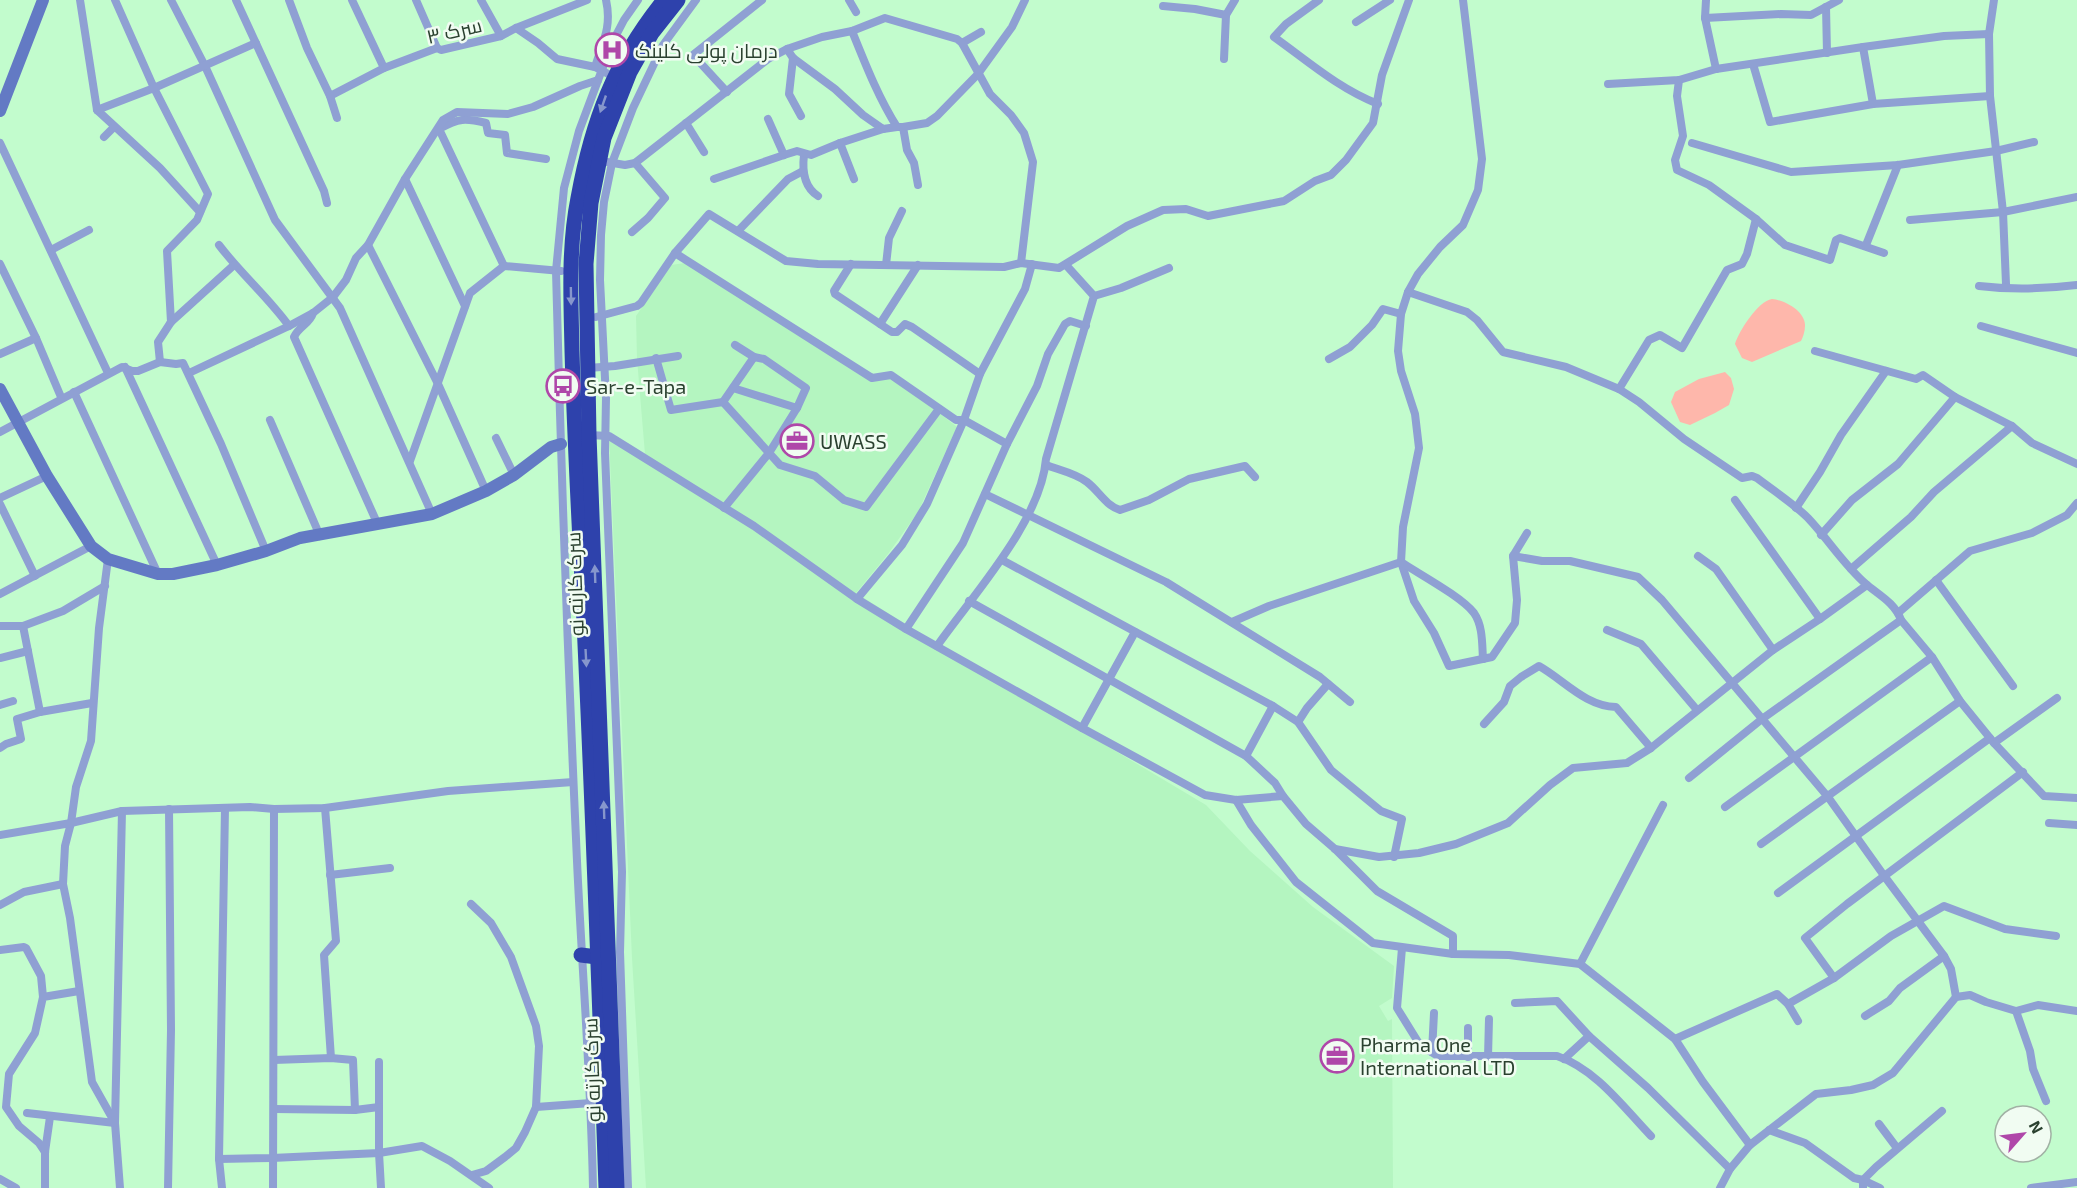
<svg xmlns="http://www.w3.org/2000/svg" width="2077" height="1188" font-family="'Exo 2',Cairo,sans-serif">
<rect width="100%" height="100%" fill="#c2fccd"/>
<path fill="#b4f5c0" d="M685,263L872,378L891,375L957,427L918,512L888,554L856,593L966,662L1206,805L1250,851L1313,907L1394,966L1392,998L1379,1006L1388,1021L1392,1019L1393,1188H646L632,958L609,436L645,454L637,359L636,316L671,265Z"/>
<g fill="#feb7ab">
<path d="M1772,299C1785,300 1806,312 1805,326C1805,331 1803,337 1801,341L1752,362L1742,358L1735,344C1739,331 1758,301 1772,299Z"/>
<path d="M1725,372L1731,378L1734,389L1729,405L1715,413L1690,425L1680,422L1671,402L1675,392L1699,379Z"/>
</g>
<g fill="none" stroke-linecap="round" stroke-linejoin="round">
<g stroke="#8fa0d3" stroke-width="8">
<path d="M80,0L97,110L160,168L200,212"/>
<path d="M115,0L154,88L208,194L197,220L167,251L171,322L158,342L160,362"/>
<path d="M171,0L205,66L275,220L340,308L432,514"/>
<path d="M236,0L324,191L327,203"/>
<path d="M289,0L307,48L330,96L337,118"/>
<path d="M352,0L384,68"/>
<path d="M416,0L437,48"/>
<path d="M481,0L501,36"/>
<path d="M849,0L856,12"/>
<path d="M1319,0L1286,24L1274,37C1309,62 1338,88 1378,104"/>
<path d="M1463,0L1482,159L1478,190L1463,225L1440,247L1418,274L1408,292L1401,314L1398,351L1401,371L1415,414L1419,448L1403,527L1401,562L1414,601L1434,633L1449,666L1492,657L1515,623L1517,600L1513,556L1527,533"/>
<path d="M1706,0L1705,18L1716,69"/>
<path d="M1994,0L1989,34L1990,96L2003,212L2006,284"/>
<path d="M1163,6L1195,9L1226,15"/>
<path d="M1826,7L1827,53"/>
<path d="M1705,18L1781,14L1811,15L1839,0"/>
<path d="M1356,22L1390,0"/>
<path d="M516,28L538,43L557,59L595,67L614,77"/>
<path d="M852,31C865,63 878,97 897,127H903L907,150L914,163L918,185"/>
<path d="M962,43L981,32"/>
<path d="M1863,47L1873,104"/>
<path d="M787,49L793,58L835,89L863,115L883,129L897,127"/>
<path d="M793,58L789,94L801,116"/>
<path d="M1224,59L1226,15L1235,0"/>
<path d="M1753,64L1770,122L1873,104L1990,96"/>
<path d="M595,67C603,42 612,26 606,0"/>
<path d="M1679,80L1677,96L1683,136L1675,160L1677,170L1709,185L1756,219L1785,245L1830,260L1836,240L1840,238L1884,253"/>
<path d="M1608,84L1679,80L1716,69L1863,47L1944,36L1989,34"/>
<path d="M727,92L693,55L762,0"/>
<path d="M330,96L384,68L437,48L441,50L501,36L516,28L587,0"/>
<path d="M97,110L154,88L256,43"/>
<path d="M768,119L784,155"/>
<path d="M686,123L704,152"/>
<path d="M903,127L927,123L937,116L978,74L1012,27L1025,0"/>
<path d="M104,137L114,127"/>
<path d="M0,143L108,373"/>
<path d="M840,143L854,179"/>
<path d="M1692,143L1791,172L1898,165L1996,151L2034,142"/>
<path d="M804,155C802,171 804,187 818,196"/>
<path d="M607,162L625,165L635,163L768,59L787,49L822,37L852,31L885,18L957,39L962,43L990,94L1011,115L1024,133L1033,162L1021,263"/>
<path d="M405,179L465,306"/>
<path d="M714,179L784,155L797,151L811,155L840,143L883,129"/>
<path d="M1910,220L2003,212L2077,197"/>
<path d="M738,231L788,179L803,171"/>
<path d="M632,232L648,218L665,198L635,163"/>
<path d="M219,245C241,274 268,297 289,326"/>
<path d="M368,245L438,384L486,491"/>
<path d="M1866,245L1898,165"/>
<path d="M51,250L89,230"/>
<path d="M675,253L872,378L891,375L956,420H964L1007,444"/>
<path d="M0,264L36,338L61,397"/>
<path d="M851,264L834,291L835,294L892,332H897L905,324L912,327L980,374"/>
<path d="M886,265L889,238L902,211"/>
<path d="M504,266L439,129C459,118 465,118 486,123L488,133L505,135L507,153L546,159"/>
<path d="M1979,286C2012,290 2044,289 2077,285"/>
<path d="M1408,292L1467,312L1477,320L1503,352L1566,367L1619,389L1639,402L1684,439L1742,478L1752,476L1757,478C1774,491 1793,503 1808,518C1828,539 1844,565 1866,584C1879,595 1895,603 1901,620L1932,657L1960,701L1994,743L2044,796L2077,798"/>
<path d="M1094,296L1121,288L1169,268"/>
<path d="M313,313C310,324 299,326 294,337L378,525"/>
<path d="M596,317L637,306L641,303L675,253L709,214L786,261L818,264L1004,267L1021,263L1059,268L1127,226L1163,210L1186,209L1208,216L1284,201L1315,181L1331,175L1346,160L1373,123L1382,75L1409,0"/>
<path d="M171,322L234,265"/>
<path d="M880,324L918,265"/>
<path d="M1981,326L2077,353"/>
<path d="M1815,351L1916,379L1923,375L1955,397L2012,426L2032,443L2077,464"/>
<path d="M0,354L36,338"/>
<path d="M656,358L671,410L723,402L780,465L815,476L844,500L866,507L939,409"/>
<path d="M1329,359L1350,347L1372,325L1383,309L1401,314"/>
<path d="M125,367L217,565"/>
<path d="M588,368L615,366L678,356"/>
<path d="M189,373L289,326L313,313L333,297L346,280L356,258L368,245L405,179L443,120L457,112L508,114L533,107L580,86L598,80"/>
<path d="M733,388L797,408L806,388L764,359L754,357"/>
<path d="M1619,389L1649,340L1660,335L1682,348L1727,270L1742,264L1747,254L1756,219"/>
<path d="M74,392L158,574"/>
<path d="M723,402L754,357L735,345"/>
<path d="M270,420L320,536"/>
<path d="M0,432L122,367L132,371H138L160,362L176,364L183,363L221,444L266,551"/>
<path d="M589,435L609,436L754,526L857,599L906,629L1082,728L1205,795L1236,800L1283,796L1306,824L1335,849L1377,891L1453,936V954"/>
<path d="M496,438L514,475"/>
<path d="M410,461L470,293L504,266L561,271"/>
<path d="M1046,465C1059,470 1075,473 1087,482C1099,491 1105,505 1120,510L1149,500L1189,479L1245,466L1255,477"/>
<path d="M985,494L1166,582L1320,677L1350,702"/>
<path d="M0,498L47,476"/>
<path d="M1735,500L1820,619"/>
<path d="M0,504L35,576"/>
<path d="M724,508L769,453L797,408"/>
<path d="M1796,508L1820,472L1841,435L1886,371"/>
<path d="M1821,535L1852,500L1898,464L1955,397"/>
<path d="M1513,556L1542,561H1570L1638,577L1662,600L1828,797L1885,877L1944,956L1951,969L1956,997"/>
<path d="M1698,556L1716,569L1773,650"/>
<path d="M108,559L99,628L91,741L76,787L71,823L65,846L63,884L70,918L92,1082L115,1123L120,1188"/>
<path d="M1002,560L1273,706L1298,722L1331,770L1381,811L1402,819L1394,857"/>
<path d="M1851,569L1911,517L1934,492L2012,426"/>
<path d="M1936,580L2013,686"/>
<path d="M0,594L91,546"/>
<path d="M857,599L902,545L927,504L964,420L980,374L1025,289L1032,264"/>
<path d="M969,601L1246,756L1275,783L1283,796"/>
<path d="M1898,613L1970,551L2032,533L2067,515L2077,503"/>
<path d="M1232,622L1269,606L1401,562C1419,574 1462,597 1474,613C1483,626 1482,644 1483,659"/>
<path d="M0,626H23L63,611L105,586"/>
<path d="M23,626L40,712"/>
<path d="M906,629L963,543L1007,444L1037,386L1048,354L1065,324L1070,321L1086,326"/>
<path d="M1607,630L1641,644L1697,710"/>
<path d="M937,646C973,595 1041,521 1046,459L1094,296L1066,265"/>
<path d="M0,658L28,651"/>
<path d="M0,705L13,701"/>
<path d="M1298,722L1307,708L1328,684"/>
<path d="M1484,724L1504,702L1510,686L1521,677L1539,666C1564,680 1585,706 1616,707L1651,748"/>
<path d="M1082,728L1135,632"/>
<path d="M1994,743L2057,698"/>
<path d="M0,748L6,744L21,739L17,719L40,712L92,703"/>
<path d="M1246,756L1273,706"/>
<path d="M1689,778L1762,719L1901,620"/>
<path d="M1236,800L1251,825L1296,882L1373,943L1453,954L1509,955L1580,964L1675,1039L1703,1082L1750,1145"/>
<path d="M1725,807L1932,657"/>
<path d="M325,808L336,941L324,955L331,1058"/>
<path d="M2049,823L2077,825"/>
<path d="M0,835L71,823L122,811L250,807L274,809L325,808L448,791L573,782"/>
<path d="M1761,844L1960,701"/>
<path d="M1335,849L1379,857L1419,853L1456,844L1508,823L1550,785L1573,768L1627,763L1651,748L1773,650L1820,619L1867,585"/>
<path d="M330,875L390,868"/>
<path d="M1778,893L1990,738"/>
<path d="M471,904L491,923L511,957L536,1026L539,1046L536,1107L525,1132L516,1148L505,1157L486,1171L472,1175"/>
<path d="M0,905L24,892L63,884"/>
<path d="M1402,948L1397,1008L1420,1045L1438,1056H1557C1596,1069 1624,1108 1651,1136"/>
<path d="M0,950L24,947L26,948L41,976L43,997"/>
<path d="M1580,964L1663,805"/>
<path d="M1834,978L1805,938L1847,904L2023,772"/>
<path d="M1515,1003L1557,1001L1589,1036L1648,1088L1730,1169"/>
<path d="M1788,1004L1834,978L1891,936L1944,906L2005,929L2056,936"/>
<path d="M2016,1011L2030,1051L2033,1069L2046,1101"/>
<path d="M1865,1016L1889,1001L1900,988L1944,956"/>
<path d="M1675,1039L1777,994L1788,1004L1798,1021"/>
<path d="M1432,1052L1434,1013"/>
<path d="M1468,1057V1028"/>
<path d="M1488,1057L1489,1019"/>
<path d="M1564,1059L1589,1036"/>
<path d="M274,1060L331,1058L353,1060L355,1110"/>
<path d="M379,1062V1153L381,1188"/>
<path d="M536,1107L591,1103"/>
<path d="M274,1109L355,1110L379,1107"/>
<path d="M27,1113L115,1123L122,811"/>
<path d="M1879,1124L1897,1148"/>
<path d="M1769,1130L1805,1143L1854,1178L1863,1180L1880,1188"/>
<path d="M45,1152L39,1143L19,1126L6,1107L9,1074L35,1033L43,997L79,991"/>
<path d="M219,1159L272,1158L379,1153L422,1146L450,1161L489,1188"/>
<path d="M0,1179L16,1188"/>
<path d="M45,1188V1152L50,1117"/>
<path d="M168,1188L171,1030L169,809"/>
<path d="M222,1188L219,1159L225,808"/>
<path d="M273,1188L274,809"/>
<path d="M593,1188C591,1079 582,970 577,861C568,664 561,468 556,271L564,188L579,131L612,43L624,20L638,0"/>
<path d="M628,1188L620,952L622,872L605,453L606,398L600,280L601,235L604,202L612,163L633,108L663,45L696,0"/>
<path d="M1720,1188L1730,1169L1750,1145L1816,1094L1851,1090L1873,1085L1893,1073L1956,997L1970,995L1986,1002L2016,1011L2038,1005L2077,1011"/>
<path d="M1863,1188V1180L1876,1167L1942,1111"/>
<path d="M2031,1188L2077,1182"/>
</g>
<g stroke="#637ac4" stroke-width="12">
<path d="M0,111L43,0"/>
<path d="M0,389L47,476L91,546L108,559L158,574H173L217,565L266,551L300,538L432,514L486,491L514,475L551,447L561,444"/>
</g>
<g stroke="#2e42ac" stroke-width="15">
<path d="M581,955L597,957"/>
<path d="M606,1188C599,986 592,783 582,581C578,504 574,427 572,350C571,300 568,248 578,198C592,121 614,62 664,0"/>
<path d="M617,1188L589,435L586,264L591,203L604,138L630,72L652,33L678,0"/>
</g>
</g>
<defs><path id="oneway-solid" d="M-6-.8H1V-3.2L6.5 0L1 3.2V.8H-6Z" transform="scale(1.5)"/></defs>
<g fill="#8696cc">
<use href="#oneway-solid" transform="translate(603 104) rotate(109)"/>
<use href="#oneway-solid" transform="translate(571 296) rotate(89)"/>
<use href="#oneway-solid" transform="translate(595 574) rotate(-92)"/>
<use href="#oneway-solid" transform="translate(586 658) rotate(87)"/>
<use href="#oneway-solid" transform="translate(604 810) rotate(-92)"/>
</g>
<defs>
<symbol id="hospital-ring" viewBox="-11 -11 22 22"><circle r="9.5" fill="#f1fcf2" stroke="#af47a9" stroke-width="1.5"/><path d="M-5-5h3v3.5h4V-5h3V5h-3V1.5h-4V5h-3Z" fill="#af47a9"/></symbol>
<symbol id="bus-ring" viewBox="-11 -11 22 22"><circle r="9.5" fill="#f1fcf2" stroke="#af47a9" stroke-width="1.5"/><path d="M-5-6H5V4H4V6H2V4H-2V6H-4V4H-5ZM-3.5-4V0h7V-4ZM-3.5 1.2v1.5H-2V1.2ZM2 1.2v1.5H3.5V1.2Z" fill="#af47a9"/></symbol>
<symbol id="office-ring" viewBox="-11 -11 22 22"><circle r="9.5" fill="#f1fcf2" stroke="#af47a9" stroke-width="1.5"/><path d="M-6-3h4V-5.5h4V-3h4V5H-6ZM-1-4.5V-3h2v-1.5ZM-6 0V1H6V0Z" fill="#af47a9"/></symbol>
</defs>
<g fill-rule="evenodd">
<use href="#hospital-ring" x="593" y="31" width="38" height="38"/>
<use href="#bus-ring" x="544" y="367" width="38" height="38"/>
<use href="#office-ring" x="778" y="422" width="38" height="38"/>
<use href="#office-ring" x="1318" y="1037" width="38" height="38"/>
</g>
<g text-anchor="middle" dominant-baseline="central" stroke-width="5" stroke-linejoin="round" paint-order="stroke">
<g font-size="20" fill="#2a412f" stroke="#f1fcf2">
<text transform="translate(454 30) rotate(-13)">سرک ۳</text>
<text transform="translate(574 584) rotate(-92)">سرک کارته نو</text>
<text transform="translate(591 1070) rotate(-92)">سرک کارته نو</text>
</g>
<g font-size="20" fill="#2a412f" stroke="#f1fcf2" text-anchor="start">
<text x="635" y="50">درمان پولی کلینک</text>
<text x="586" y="386">Sar-e-Tapa</text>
<text x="820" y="441">UWASS</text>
<text x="1360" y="1044">Pharma One<tspan x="1360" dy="23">International LTD</tspan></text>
</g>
</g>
<g transform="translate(2023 1134) rotate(62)"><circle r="28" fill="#f1fcf2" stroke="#a1b1a4" stroke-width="1.5"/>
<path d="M0-4.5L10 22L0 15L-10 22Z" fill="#af47a9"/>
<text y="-9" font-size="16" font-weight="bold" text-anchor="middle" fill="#2a412f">N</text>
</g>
</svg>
